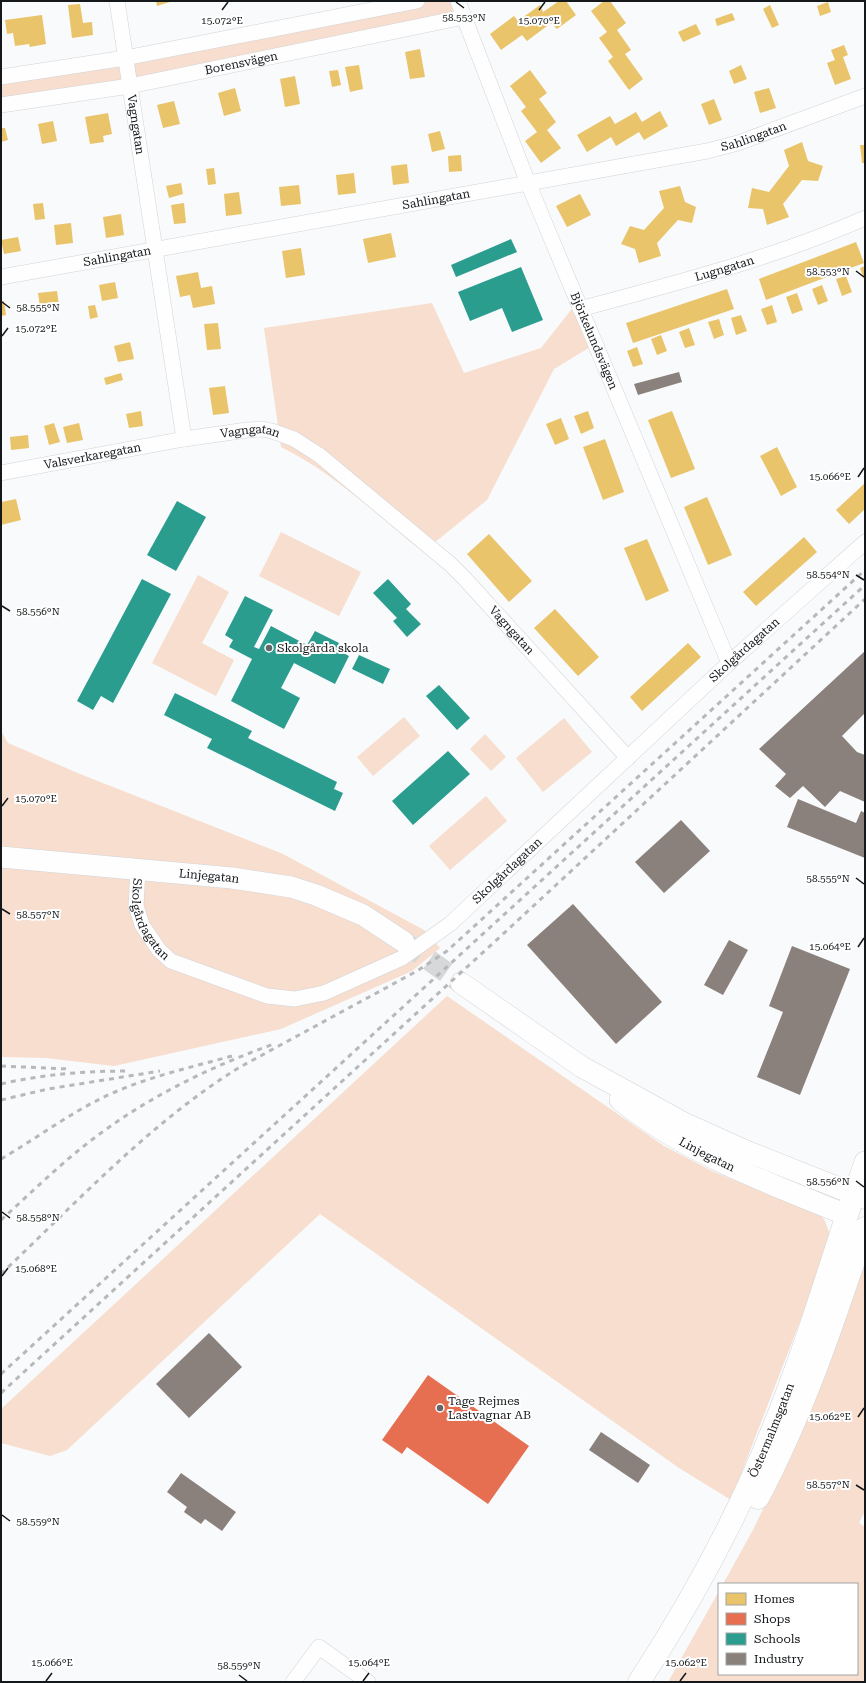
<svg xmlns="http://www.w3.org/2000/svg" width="866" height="1683" font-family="'Roboto Serif',serif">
<rect width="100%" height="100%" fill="#f8fafc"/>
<g fill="#f7dece">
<path d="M423,1H456L461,14L1,109V79Z"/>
<path d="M432,303L464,373L541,348L575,305L592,346L554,369L487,500L423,552C377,515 334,473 281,447L264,328Z"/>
<path d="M281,532L361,572L339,616L259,576Z"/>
<path d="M198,575L229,592L202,643L234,660L216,696L152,663Z"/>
<path d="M404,717L420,736L373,776L357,757Z"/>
<path d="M564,718L592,752L543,792L516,758Z"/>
<path d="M1,731L8,743L80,774L283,854L424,930L440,948L412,971L281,1029L114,1066L46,1058L1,1057Z"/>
<path d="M485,734L506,757L491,771L470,749Z"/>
<path d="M486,796L507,821L450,870L429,846Z"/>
<path d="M447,996L664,1146L712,1171L760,1191L799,1203L818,1212L825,1221L829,1232L828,1245L811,1293L731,1500L679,1468L320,1214L67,1450L50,1456L1,1443V1409Z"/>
<path d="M865,1258V1511L859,1523L865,1527V1682H668L719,1591V1674H857V1584H723L753,1530L789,1455Z"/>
</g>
<g fill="#e9c46a">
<path d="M156,1H173L157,6Z"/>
<path d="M559,1H566L576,15L557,29L551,23L527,41L522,35L501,50L490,34L514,16L518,21L540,5L543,12Z"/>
<path d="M604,1H610L626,23L617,30L631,50L625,54L643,79L629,90L608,61L613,57L599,38L607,32L591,11Z"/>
<path d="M828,2L831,12L820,16L817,6Z"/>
<path d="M80,4L83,23L92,22L93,35L72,38L68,5Z"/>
<path d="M770,5L779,25L772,28L763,9Z"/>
<path d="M732,13L735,20L717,26L715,19Z"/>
<path d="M42,15L46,44L30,47L29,44L15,46L13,33L7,34L5,20Z"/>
<path d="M696,24L701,34L683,42L678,32Z"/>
<path d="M844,45L848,55L843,57L851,79L835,85L827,63L835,60L831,50Z"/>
<path d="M420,49L425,77L410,79L405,52Z"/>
<path d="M359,65L363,89L350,92L345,67Z"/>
<path d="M741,65L747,79L734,84L729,71Z"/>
<path d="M338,70L341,85L332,87L329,71Z"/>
<path d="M530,70L547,93L539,99L556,122L547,130L561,148L541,163L525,141L537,132L521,111L526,107L510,86Z"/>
<path d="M295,76L300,104L285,107L280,79Z"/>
<path d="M235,88L241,111L224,116L218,93Z"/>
<path d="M769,88L776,108L760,113L754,92Z"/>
<path d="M714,99L722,120L709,125L701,104Z"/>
<path d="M174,101L180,124L163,128L157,105Z"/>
<path d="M660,111L668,126L644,140L639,132L616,146L611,137L587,152L577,135L610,116L615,124L636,112L642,122Z"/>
<path d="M108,113L112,134L103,136L104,142L90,144L85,117Z"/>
<path d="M53,121L57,141L42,144L38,124Z"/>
<path d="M1,128H5L8,140L1,142Z"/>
<path d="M440,131L445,149L432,152L428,134Z"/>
<path d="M802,142L808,161L823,166L818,181L802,180L783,204L789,217L767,225L763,209L748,208L752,188L769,192L789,166L784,150Z"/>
<path d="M860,145H865V163H862Z"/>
<path d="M461,155L462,171L449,172L448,156Z"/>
<path d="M407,164L409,183L393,185L391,166Z"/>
<path d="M214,168L216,184L208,185L206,169Z"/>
<path d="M354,173L356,193L338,195L336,175Z"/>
<path d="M181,183L183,194L169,198L166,186Z"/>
<path d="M299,185L301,204L281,206L279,187Z"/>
<path d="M680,186L685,202L696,207L692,223L678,220L657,243L661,256L639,263L635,249L621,244L630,226L644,230L664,208L659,191Z"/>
<path d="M239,192L242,214L226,216L224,194Z"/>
<path d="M580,194L591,215L567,227L556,206Z"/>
<path d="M43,203L45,219L35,220L33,204Z"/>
<path d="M184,203L186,223L174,224L171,205Z"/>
<path d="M121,214L124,235L106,238L103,217Z"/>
<path d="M71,223L73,243L56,245L54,225Z"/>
<path d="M391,233L396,257L368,263L363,239Z"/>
<path d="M18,237L21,251L4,254L1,240Z"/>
<path d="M856,242L864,263L766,300L759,279Z"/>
<path d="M301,248L305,275L286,278L282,251Z"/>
<path d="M865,266V282L860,268Z"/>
<path d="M198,272L201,288L212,286L215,304L193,308L190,295L180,297L176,276Z"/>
<path d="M846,276L852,292L842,296L836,279Z"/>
<path d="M115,282L118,298L102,301L99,285Z"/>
<path d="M822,285L828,301L818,305L812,289Z"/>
<path d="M727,289L734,309L633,343L626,323Z"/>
<path d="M57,291L59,305L40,307L38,293Z"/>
<path d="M797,293L803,310L792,314L786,297Z"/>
<path d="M1,301H4L6,315L1,316Z"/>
<path d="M95,305L98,317L90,319L88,306Z"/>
<path d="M772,305L777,322L767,325L761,309Z"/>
<path d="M741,315L747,331L736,335L731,318Z"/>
<path d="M719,319L724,335L714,339L708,322Z"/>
<path d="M218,323L221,349L207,350L204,324Z"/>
<path d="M689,328L695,345L685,348L679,332Z"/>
<path d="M661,335L667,351L657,355L651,339Z"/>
<path d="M130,342L134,359L118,362L114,346Z"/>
<path d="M637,347L643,364L633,367L627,351Z"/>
<path d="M121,373L123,380L106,385L104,378Z"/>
<path d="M225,386L229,413L213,415L209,388Z"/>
<path d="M141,411L143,426L129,428L126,414Z"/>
<path d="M588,411L594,428L581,434L574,416Z"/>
<path d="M672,411L695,469L671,478L648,420Z"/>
<path d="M561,418L569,439L555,445L546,424Z"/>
<path d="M54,423L60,442L49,445L44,426Z"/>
<path d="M79,423L83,440L67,443L63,427Z"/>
<path d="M28,435L29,448L11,450L10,437Z"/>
<path d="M605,439L624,492L603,500L583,447Z"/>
<path d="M777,447L797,487L781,496L760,456Z"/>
<path d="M865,483V509L849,524L836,510Z"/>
<path d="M707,497L732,555L708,565L684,507Z"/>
<path d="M16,499L21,520L1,525V502Z"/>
<path d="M489,534L532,581L509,602L467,554Z"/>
<path d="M804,537L817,552L756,606L743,592Z"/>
<path d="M647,539L669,591L646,601L624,548Z"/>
<path d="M555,609L599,657L578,676L534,628Z"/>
<path d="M688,643L701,657L642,711L630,697Z"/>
</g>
<path fill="#e76f51" d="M428,1375L529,1446L488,1504L407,1447L402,1454L382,1440Z"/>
<g fill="#2a9d8f">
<path d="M511,239L517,252L456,277L451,265Z"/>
<path d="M521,267L543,320L512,332L502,308L470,321L458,292Z"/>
<path d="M177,501L206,517L176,571L147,555Z"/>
<path d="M142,579L171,594L113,703L101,696L93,710L77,701Z"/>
<path d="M388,579L411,604L406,609L421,624L407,637L393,621L397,618L373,593Z"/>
<path d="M245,596L273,610L254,647L259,649L271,626L307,645L315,631L339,643L336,649L349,656L335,684L294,663L281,688L300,698L284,729L231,701L252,659L229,647L233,640L225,635Z"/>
<path d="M359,655L390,669L383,684L352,669Z"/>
<path d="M439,685L470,718L457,730L426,696Z"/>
<path d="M175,693L252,731L248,738L337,782L334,789L343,793L335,811L207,748L212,739L164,715Z"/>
<path d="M448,751L470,774L413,825L392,801Z"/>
</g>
<g fill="#8a817c">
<path d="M679,372L682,382L638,395L634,384Z"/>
<path d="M865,651V713L842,736L857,752L865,755V802L840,791L825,807L803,786L790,798L775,786L786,774L759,749Z"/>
<path d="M798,799L856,823L861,811L865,813V858L787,827Z"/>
<path d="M681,820L710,851L664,893L635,862Z"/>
<path d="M573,904L662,1002L616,1044L527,945Z"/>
<path d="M729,940L748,950L723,995L704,985Z"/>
<path d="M792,946L850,969L800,1095L757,1077L783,1012L769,1006Z"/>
<path d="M209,1333L242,1367L189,1418L156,1384Z"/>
<path d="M601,1432L650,1465L638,1483L589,1450Z"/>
<path d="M181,1473L236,1512L222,1531L205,1519L201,1524L184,1512L187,1507L167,1492Z"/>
</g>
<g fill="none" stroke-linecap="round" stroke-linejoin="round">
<path stroke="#d6d8da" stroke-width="21" stroke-dasharray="21 10" stroke-linecap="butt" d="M404,942L461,983"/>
<defs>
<g id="street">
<path id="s1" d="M117,1L184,439"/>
<path id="s2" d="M464,17L528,183L729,663"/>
<path d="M1,77L125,58L417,1"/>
<path id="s3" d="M1,105L130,86L464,17L458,1"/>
<path id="s4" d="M1,277L707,151L738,143L865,96"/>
<path id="s5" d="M580,309C676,283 774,258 865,218"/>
<path id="s6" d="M1,473L184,439L247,430L262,429L272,431L294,439L319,455L450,564L466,580L628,758"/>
<path id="s7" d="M138,869L136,906L142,925L159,950L171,961L267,996L295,999L324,993L402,958L450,924L729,663L865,542"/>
<path d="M293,1682L319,1647L368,1682"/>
</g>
<g id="secondary">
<path id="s8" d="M1,857L232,878L291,887L316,895L363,915L404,942"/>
<path d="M461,983L582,1067L682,1122L746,1151L854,1194L865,1162"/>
<path id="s9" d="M620,1100C687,1154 768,1183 847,1215"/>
</g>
<g id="primary">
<path d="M758,1498C804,1411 834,1321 865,1228"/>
<path id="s10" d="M639,1682C692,1601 738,1516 774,1426C805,1350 828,1271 854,1194L865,1198"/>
</g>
</defs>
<use href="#street" stroke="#d2d4d6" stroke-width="16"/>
<use href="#secondary" stroke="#d2d4d6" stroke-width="22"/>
<use href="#primary" stroke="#d2d4d6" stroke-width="23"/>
<use href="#street" stroke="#fefeff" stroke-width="15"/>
<use href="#secondary" stroke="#fefeff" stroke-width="21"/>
<use href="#primary" stroke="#fefeff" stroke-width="22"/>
<g stroke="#b7b8b8" stroke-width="3" stroke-dasharray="5 5" stroke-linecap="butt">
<path d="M1,1066L69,1069"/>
<path d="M1,1084C44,1074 87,1071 130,1071"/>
<path d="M1,1100L48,1089L160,1071"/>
<path d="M1,1159C39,1137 75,1109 115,1092C152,1076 192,1067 232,1056"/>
<path d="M1,1220C32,1192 63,1161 97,1136C150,1096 212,1066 274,1044"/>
<path d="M1,1274C76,1203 152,1121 240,1067L417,971L447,951L865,570"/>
<path d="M1,1374L865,585"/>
<path d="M1,1393L502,935L865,599"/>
</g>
</g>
<path fill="none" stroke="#15181a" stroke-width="1.5" d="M456,2L464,8M222,10L228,2M539,10L545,2M856,271L864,277M2,302L10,308M2,336L8,328M858,477L864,468M856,575L864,580M2,606L10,611M2,806L8,798M856,878L864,884M2,909L10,914M858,947L864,938M856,1181L864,1187M2,1212L10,1218M2,1276L8,1268M858,1417L864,1408M856,1485L864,1490M2,1515L10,1521M239,1675L247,1681M46,1681L52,1673M363,1681L369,1673M680,1681L686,1673"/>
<g fill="#646769" stroke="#fff" stroke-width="1.5">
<circle cx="269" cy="648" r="4"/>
<circle cx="440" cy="1408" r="4"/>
</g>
<g text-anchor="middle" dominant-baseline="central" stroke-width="4" stroke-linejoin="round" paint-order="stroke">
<g font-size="12" fill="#15181a" stroke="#fff">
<text stroke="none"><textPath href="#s3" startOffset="244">Borensvägen</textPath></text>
<text stroke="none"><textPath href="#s1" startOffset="125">Vagngatan</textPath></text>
<text stroke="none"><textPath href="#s4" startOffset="766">Sahlingatan</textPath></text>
<text stroke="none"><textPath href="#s4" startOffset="442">Sahlingatan</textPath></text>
<text stroke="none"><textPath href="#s4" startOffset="118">Sahlingatan</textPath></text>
<text stroke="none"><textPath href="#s5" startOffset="150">Lugngatan</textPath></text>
<text stroke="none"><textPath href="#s2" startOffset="349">Björkelundsvägen</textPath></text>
<text stroke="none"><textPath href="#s6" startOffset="253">Vagngatan</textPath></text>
<text stroke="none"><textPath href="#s6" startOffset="93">Valsverkaregatan</textPath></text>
<text stroke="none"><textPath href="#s6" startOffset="589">Vagngatan</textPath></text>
<text stroke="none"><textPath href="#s7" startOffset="810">Skolgårdagatan</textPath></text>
<text stroke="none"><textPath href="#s7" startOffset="486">Skolgårdagatan</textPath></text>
<text stroke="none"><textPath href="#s8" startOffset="209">Linjegatan</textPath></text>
<text stroke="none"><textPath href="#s7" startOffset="54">Skolgårdagatan</textPath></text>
<text stroke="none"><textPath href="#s9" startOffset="103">Linjegatan</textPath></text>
<text stroke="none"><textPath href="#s10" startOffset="285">Östermalmsgatan</textPath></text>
</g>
<g font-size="12" fill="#15181a" stroke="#fff" text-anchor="start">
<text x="277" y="648">Skolgårda skola</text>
<text x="448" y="1401">Tage Rejmes<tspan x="448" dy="14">Lastvagnar AB</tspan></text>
</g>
</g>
<g font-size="10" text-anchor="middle" fill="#15181a" stroke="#fff" stroke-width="4" stroke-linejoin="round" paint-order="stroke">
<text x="464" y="21">58.553°N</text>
<text x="222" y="24">15.072°E</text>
<text x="539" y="24">15.070°E</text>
<text x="828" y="275">58.553°N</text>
<text x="38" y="311">58.555°N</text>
<text x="36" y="332">15.072°E</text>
<text x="830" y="480">15.066°E</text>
<text x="828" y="578">58.554°N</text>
<text x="38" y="615">58.556°N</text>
<text x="36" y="802">15.070°E</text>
<text x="828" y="882">58.555°N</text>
<text x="38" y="918">58.557°N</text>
<text x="830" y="950">15.064°E</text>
<text x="828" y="1185">58.556°N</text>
<text x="38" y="1221">58.558°N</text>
<text x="36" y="1272">15.068°E</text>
<text x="830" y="1420">15.062°E</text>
<text x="828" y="1488">58.557°N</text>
<text x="38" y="1525">58.559°N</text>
<text x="52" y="1666">15.066°E</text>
<text x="369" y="1666">15.064°E</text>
<text x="686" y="1666">15.062°E</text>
<text x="239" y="1669">58.559°N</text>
</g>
<rect width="866" height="1683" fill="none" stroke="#15181a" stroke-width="4"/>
<rect x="718" y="1583" width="140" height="92" fill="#ffffff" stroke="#a1a3a3"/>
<rect x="726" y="1593" width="20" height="12" fill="#e9c46a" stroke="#a1a3a3"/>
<text x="754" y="1603" font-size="12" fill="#15181a">Homes</text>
<rect x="726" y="1613" width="20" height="12" fill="#e76f51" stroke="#a1a3a3"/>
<text x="754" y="1623" font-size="12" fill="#15181a">Shops</text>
<rect x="726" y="1633" width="20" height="12" fill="#2a9d8f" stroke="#a1a3a3"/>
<text x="754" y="1643" font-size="12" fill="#15181a">Schools</text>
<rect x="726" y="1653" width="20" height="12" fill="#8a817c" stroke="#a1a3a3"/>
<text x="754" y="1663" font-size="12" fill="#15181a">Industry</text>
</svg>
